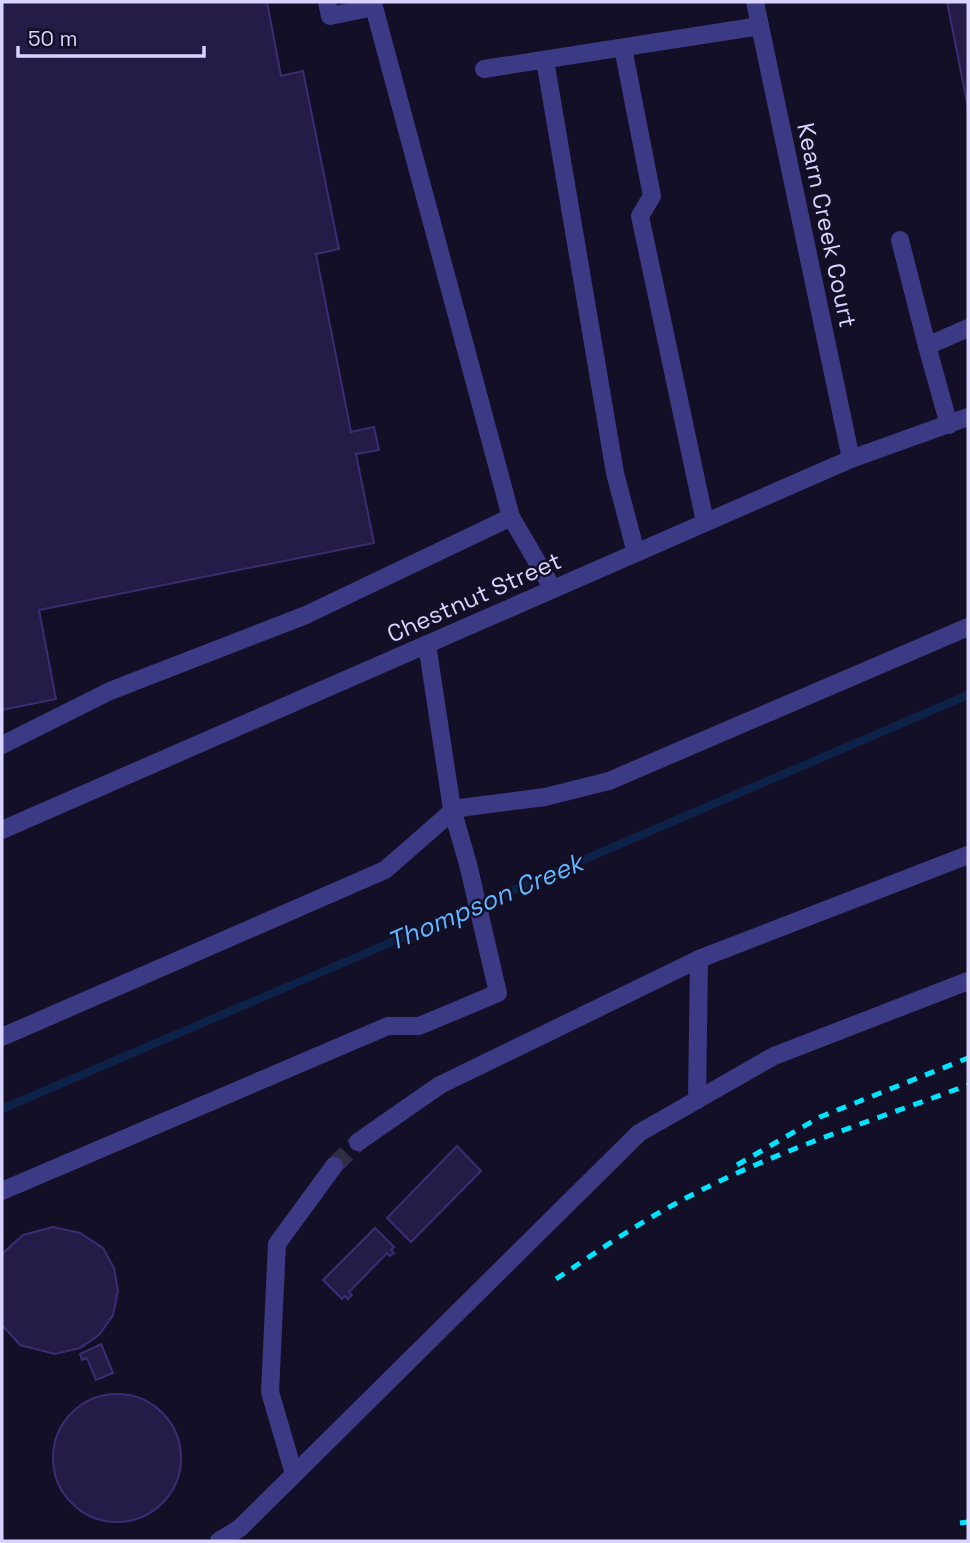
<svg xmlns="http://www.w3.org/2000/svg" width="970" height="1543" font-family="'Space Grotesk',sans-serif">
<rect width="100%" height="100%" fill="#130f26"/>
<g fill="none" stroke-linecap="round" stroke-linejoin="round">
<path stroke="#0c2248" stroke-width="8" d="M2,1109L968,695"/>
</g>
<g fill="#241b47" stroke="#3b2d73" stroke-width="2">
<path d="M2,2H267L281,76L303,71L339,249L316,254L351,432L374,427L379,450L356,454L374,543L39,610L56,699L2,710Z"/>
<path d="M947,2H968V107Z"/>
<path d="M457,1146L481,1171L411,1242L387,1218Z"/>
<path d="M53,1227L80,1233L103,1248L114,1268L118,1291L113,1315L99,1335L80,1348L55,1354L20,1345L2,1325V1254L23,1235Z"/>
<path d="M375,1228L394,1247L391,1250L394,1253L390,1256L387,1253L349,1292L352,1295L348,1299L345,1296L342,1299L323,1280Z"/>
<path d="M101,1344L113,1373L96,1380L87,1358L82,1360L80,1354Z"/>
<circle cx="117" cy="1458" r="64"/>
</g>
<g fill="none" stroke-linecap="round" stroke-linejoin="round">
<path stroke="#312d47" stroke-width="18" stroke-dasharray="18 9" stroke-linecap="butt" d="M334,1166L358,1142"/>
<g stroke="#3d3a85" stroke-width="18">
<path d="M327,2L330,16L374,7L511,517"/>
<path d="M755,2L851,459"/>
<path d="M623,48L652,196L640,216L705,522"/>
<path d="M545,60L615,473L636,553"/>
<path d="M484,69L760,26"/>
<path d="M900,240L927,346"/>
<path d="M949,425L927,346L968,328"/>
<path d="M2,745L110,691L306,615L511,517L553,589"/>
<path d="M2,830L851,459L968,417"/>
<path d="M2,1037L385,870L448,815L452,809L427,644"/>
<path d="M697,1100L699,959"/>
<path d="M358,1142L440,1085L699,959L968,855"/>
<path d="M2,1191L388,1026H419L498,993L468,864L452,809L545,797L609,781L968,627"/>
<path d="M294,1474L270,1392L277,1244L334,1166"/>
<path d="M219,1541L240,1528L639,1133L774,1056L968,981"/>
</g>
<g stroke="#00e5ff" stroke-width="5" stroke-dasharray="10 9" stroke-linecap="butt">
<path d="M737,1165L820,1117L968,1058"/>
<path d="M556,1279C594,1254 632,1227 673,1205C765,1154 869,1122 968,1085"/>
<path d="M960,1523L968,1522"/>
</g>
</g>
<g text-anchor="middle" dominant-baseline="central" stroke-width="5" stroke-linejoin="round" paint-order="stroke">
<g font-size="24" fill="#d9d4ff" stroke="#130f26">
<text transform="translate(827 225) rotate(78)">Kearn Creek Court</text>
<text transform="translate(474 597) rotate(-24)">Chestnut Street</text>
</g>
<g font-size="26" font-style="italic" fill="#62b6ff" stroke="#130f26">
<text transform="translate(485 902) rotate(-23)">Thompson Creek</text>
</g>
</g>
<rect width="970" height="1543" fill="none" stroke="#d9d4ff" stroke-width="7"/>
<path d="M18 46v10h186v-10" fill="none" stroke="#d9d4ff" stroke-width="3.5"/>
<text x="28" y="46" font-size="21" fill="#d9d4ff" stroke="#130f26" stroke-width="5" paint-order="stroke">50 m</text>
</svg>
